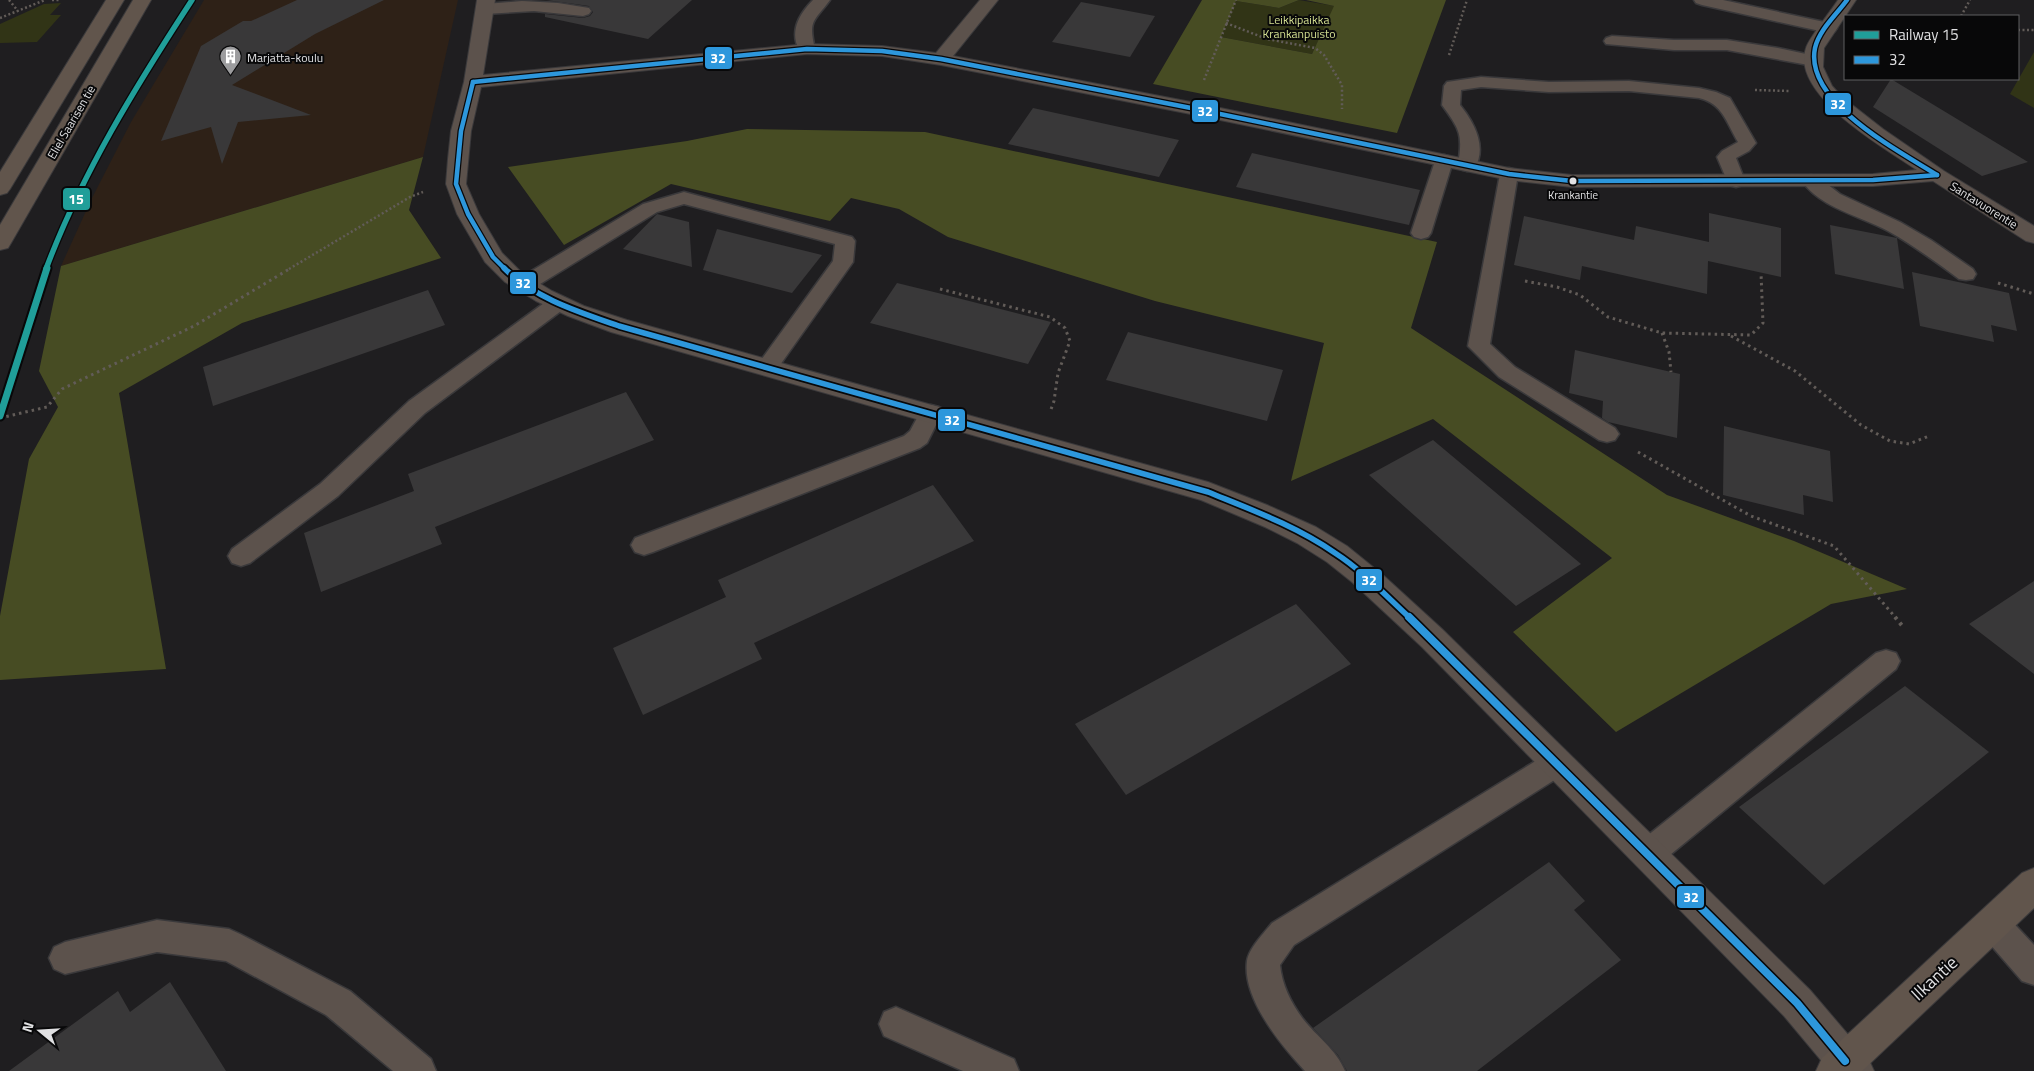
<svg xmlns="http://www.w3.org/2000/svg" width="2034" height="1071" font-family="'Titillium Web',sans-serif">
<rect width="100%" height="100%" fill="#1f1e20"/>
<path fill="#2e2117" d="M204,0H458L423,157L61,266L91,200L131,122Z"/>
<g fill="#313416">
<path d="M1299,0L1335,6L1312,54L1221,37L1236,1L1279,8Z"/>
<path d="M61,3L50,15H61L37,42L0,43V24L44,4Z"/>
<path d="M2034,52V108L2010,94Z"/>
</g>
<g fill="#474c23">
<path d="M1202,0H1299L1279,8L1236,1L1221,37L1312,54L1334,6L1306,0H1446L1397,133L1153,84Z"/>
<path d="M747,129L925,132L1437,242L1411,328L1667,495L1794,541L1907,589L1831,604L1616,732L1513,632L1612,558L1433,419L1291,481L1324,343L1155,301L948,237L899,209L851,198L830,221L671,184L564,245L508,167L687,141Z"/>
<path d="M423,157L409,210L441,258L242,323L119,393L166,669L0,680V616L29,459L58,407L39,371L61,266Z"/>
</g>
<g fill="#393839">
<path d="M297,0H384L315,34L232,85L311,115L238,122L222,164L211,127L161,141L201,46L243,21H251Z"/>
<path d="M546,0H692L648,39L545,17V14L583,18L590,16L593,12L589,6Z"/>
<path d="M1081,2L1155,16L1130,57L1052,42Z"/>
<path d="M1891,79L2028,162L1982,176L1873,107Z"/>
<path d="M1033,108L1124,128L1179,140L1159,177L1008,144Z"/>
<path d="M1252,153L1420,190L1409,225L1236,187Z"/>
<path d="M1709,213L1781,228V277L1708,261L1707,294L1582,266L1580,280L1514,265L1524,216L1634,240L1636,226L1709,242Z"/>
<path d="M657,214L689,222L692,267L623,249Z"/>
<path d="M1830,225L1897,238L1904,289L1835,274Z"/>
<path d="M717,229L822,255L792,293L703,270Z"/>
<path d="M1912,272L2009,293L2017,331L1991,325L1994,342L1920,326Z"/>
<path d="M897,283L938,293L1051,322L1028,364L870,323Z"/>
<path d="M428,290L445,325L213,406L203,367Z"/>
<path d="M1128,332L1283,370L1267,421L1106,380Z"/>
<path d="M1575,350L1680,374L1677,438L1608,422L1602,418L1603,401L1569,393Z"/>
<path d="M626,392L654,440L435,527L442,544L321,592L304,533L414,491L408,474Z"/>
<path d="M1724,426L1830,451L1833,502L1803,495L1804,515L1723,495Z"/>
<path d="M1433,440L1581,564L1516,606L1369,475Z"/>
<path d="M933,485L974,541L754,643L762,659L643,715L613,648L726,597L718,580Z"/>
<path d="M2034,581V674L1969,624Z"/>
<path d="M1296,604L1351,664L1126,795L1075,724Z"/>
<path d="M1905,686L1989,752L1824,885L1739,807Z"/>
<path d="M1549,862L1585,901L1574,910L1621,960L1477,1071H1347L1338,1055L1313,1028Z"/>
<path d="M170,982L226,1071H9L118,991L130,1012Z"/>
</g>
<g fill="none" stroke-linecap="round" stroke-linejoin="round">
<defs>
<g id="lane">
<path d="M813,0H830C814,22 808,19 815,49L813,53H801C788,33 799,14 813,0Z"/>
<path d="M1694,0H1723L1829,23L1835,25L1837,28L1835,31L1829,33L1702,5L1696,3Z"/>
<path d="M522,1L558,3L589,8L591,11L589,14L583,16L534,11L485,14L479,12L477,9L479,6L485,4Z"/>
<path d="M1612,36L1674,40H1727L1778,48L1820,57L1822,61L1820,65L1814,66L1727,50H1674L1606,44L1604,41L1606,38Z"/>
<path d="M1481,77L1549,82L1629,81L1699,88L1716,92L1730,98L1756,143L1749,151L1736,158L1745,181L1743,185L1736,187L1729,185L1717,157L1722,151L1738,142C1726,122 1723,104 1699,98L1629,91L1549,92L1481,87L1461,90L1460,105C1474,122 1488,148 1474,169L1467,171L1460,169L1458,165C1463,134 1460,130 1442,105L1444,86L1447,82Z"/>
<path d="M1444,155L1451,157L1453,161L1431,233L1428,237L1421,239L1414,237L1411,233L1435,161L1437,157Z"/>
<path d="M1509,168L1516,170L1518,174L1490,344L1515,367L1615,428L1619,434L1615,440L1607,442L1599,440L1499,377L1468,346L1500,174L1502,170Z"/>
<path d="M1811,175L1818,177L1840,194L1900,222L1931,240L1973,269L1976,274L1973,279L1966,280L1959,279C1936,262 1913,245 1888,231C1861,216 1820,208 1802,181L1804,177Z"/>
<path d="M684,192L852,237L855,241L853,262L775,372L767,375L759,372L756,367L833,261L835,244L684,204L657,212L532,289L525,291L518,289L515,284L518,279L643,204Z"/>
<path d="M558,296L565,298L568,303L565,308L425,413L338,496L250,563L241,566L232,563L228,556L232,549L320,484L409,401L551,298Z"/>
<path d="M931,405L939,407L942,413L927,443L920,448L653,552L644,555L635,552L631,545L635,538L904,436L910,431L923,407Z"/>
<path d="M1886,650L1896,653L1900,661L1896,669L1659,864L1648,869L1637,864L1633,854L1637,844L1876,653Z"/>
<path d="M1557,750L1567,754L1571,763L1567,772L1294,945L1280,965C1282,985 1291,1003 1303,1019C1317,1037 1336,1049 1345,1071H1305C1281,1045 1242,999 1247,961C1249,948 1264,933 1272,923L1547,754Z"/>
<path d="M1993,908L2004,913L2034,945V985L2022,981L1982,935L1977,924L1982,913Z"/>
<path d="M157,920L229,929L240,934L350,991L431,1059L436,1071H393L326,1015L226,961L157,952L65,974L54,969L49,958L54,947L65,942Z"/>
<path d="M896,1007L1014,1059L1019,1071H963L884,1036L879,1024L884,1012Z"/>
</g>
<path id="street" d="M477,0H495L483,75L807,44L882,46L936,53L980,0H998L953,56L1196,103L1509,168L1572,175L1873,174L1917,170C1885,148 1790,95 1806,48C1809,38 1831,11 1838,0H1856L1824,48L1823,67L1832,86L1842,97L1883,129L1944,171L2034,226V243L2026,241L1933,181L1873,186L1572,187L1509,180L1196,115L941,65L882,56L807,54L481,87L471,131L466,184L479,214L502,253L521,272L552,291L584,306L627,320L1208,482L1267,505L1316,527L1347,546L1384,576L1442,629L1810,990L1868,1058L1874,1071H1830L1784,1016L1422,647L1352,582L1327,562L1297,543L1265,527L1201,500L611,332L568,316L536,301L505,282L485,262L457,214L446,184L448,159L451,131L464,82Z"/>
<g id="secondary">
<path d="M106,0H124L10,189L7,193L0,195V172Z"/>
<path d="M133,0H151L11,243L8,248L0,250V225Z"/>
<path d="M2034,868V908L1862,1071H1816L1822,1058L2022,873Z"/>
</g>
</defs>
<use href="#lane" stroke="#3a393b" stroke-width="3"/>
<use href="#street" stroke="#3a393b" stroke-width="2"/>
<use href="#secondary" stroke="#3a393b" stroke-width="2"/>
<g stroke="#625c58" stroke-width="2.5" stroke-dasharray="2 2.5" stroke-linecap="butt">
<path d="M9,0L18,11"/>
<path d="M52,0H59"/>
<path d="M1961,16L1970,0"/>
<path d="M0,18L45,0"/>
<path d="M1226,23L1267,39L1315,48L1324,55L1342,85V109"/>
<path d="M2018,30H2034"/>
<path d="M1449,55L1467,0"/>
<path d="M1204,80L1236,0"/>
<path d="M1755,90L1789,91"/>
<path d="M289,269L410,197L423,192"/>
</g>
<g stroke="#625c58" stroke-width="3" stroke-dasharray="2.5 4" stroke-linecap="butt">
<path d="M1525,281L1557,287L1580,295L1608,317L1662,333L1751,335L1763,323L1761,273"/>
<path d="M1998,283L2034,294"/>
<path d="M940,289L1050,317L1065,328L1070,341L1058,373L1054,401L1050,412"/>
<path d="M1662,333L1669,352L1671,372"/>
<path d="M1731,336L1795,371L1861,425L1890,441L1909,444L1929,436"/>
<path d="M0,418L47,407L62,389L194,326L291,268"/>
<path d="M1638,452L1751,516L1834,546L1896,618"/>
</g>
<path stroke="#625c58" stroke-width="4" stroke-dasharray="3 4.5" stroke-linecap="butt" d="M1895,617L1904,628"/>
<use href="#lane" fill="#5c524c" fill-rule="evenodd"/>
<use href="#street" fill="#5c524c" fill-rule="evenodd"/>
<use href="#secondary" fill="#61554c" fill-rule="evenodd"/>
<defs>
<g id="bus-1-far2">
<path d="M1847,0C1837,14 1819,30 1815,48C1804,102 1899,151 1937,175"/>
<path d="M473,82L461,131L456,184L468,214L493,257L505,269"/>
<path d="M473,82L807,49L882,51L941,59L1196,109L1509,174L1572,181L1873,180L1937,175"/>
</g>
<path id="bus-1-far1" d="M504,268C534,298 579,312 619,326L1208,492C1252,510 1296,526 1335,553C1363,571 1386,596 1410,618"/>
<path id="bus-1" d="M1409,617L1797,1003L1845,1061"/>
</defs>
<use href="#bus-1-far2" stroke="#080809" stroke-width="7"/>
<use href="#bus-1-far1" stroke="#080809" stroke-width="9"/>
<use href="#bus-1" stroke="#080809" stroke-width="11"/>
<use href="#bus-1-far2" stroke="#2d97dc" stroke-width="4.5"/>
<use href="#bus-1-far1" stroke="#2d97dc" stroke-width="5.5"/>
<use href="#bus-1" stroke="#2d97dc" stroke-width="8"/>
<defs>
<path id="rail-1-far1" d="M46,269C82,173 136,86 192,0"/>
<path id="rail-1" d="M0,416L47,268"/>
</defs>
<use href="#rail-1-far1" stroke="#080809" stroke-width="8"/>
<use href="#rail-1" stroke="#080809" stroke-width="11"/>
<use href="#rail-1-far1" stroke="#209e99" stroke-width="5.5"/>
<use href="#rail-1" stroke="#209e99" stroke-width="7"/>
</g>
<defs>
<symbol id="building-pin" viewBox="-11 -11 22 30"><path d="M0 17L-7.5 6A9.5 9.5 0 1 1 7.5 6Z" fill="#9c9c9e" stroke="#080809"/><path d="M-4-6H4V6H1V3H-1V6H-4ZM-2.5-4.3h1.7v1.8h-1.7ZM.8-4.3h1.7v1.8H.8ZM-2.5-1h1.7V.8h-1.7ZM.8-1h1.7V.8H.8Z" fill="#fff"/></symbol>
</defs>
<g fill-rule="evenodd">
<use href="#building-pin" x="218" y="44" width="25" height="34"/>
</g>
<circle fill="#e0e0e2" stroke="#080809" stroke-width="2" cx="1573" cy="181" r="4.5"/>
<g text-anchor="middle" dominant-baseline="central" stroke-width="4" stroke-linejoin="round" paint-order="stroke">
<g font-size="11" fill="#e0e0e2" stroke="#080809">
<text x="1573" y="195">Krankantie</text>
</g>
<g font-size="12" fill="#d3de91" stroke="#080809">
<text x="1299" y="19">Leikkipaikka<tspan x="1299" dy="14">Krankanpuisto</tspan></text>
</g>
<g font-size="12" fill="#e0e0e2" stroke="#080809" text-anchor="start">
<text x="247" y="57">Marjatta-koulu</text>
</g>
<g font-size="12" fill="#e0e0e2" stroke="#080809">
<text transform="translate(71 122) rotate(-60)">Eliel Saarisen tie</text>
<text transform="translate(1984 205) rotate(32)">Santavuorentie</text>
</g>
<g font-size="18" fill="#e0e0e2" stroke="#080809">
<text transform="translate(1934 978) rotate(-43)">Ilkantie</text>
</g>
</g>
<g stroke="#080809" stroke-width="2">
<rect x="704" y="46" width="29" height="24" rx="5" fill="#2d97dc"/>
<rect x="1824" y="92" width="28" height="24" rx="5" fill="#2d97dc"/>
<rect x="1191" y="99" width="28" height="24" rx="5" fill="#2d97dc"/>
<rect x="62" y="187" width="29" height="24" rx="5" fill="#209e99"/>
<rect x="509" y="271" width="28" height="24" rx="5" fill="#2d97dc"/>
<rect x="937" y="408" width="29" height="24" rx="5" fill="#2d97dc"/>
<rect x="1355" y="568" width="28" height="24" rx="5" fill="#2d97dc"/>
<rect x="1676" y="885" width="29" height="24" rx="5" fill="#2d97dc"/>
</g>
<g font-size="14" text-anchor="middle" font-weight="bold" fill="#fff">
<text x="718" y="63">32</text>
<text x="1838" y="109">32</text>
<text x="1205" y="116">32</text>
<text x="76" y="204">15</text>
<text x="523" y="288">32</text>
<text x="952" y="425">32</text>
<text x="1369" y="585">32</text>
<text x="1691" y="902">32</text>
</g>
<rect x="1844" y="15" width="175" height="65" fill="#080809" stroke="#5e5e60"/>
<rect x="1854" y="31" width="25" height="8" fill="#209e99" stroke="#5e5e60"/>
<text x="1889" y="40" font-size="15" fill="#e0e0e2">Railway 15</text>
<rect x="1854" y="56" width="25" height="8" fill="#2d97dc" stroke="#5e5e60"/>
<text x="1889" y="65" font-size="15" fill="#e0e0e2">32</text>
<g transform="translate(40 1031) rotate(288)" stroke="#080809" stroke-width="4" paint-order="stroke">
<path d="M0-4L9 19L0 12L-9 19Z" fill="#e0e0e2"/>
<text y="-8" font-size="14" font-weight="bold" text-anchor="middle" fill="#e0e0e2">N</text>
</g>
</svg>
